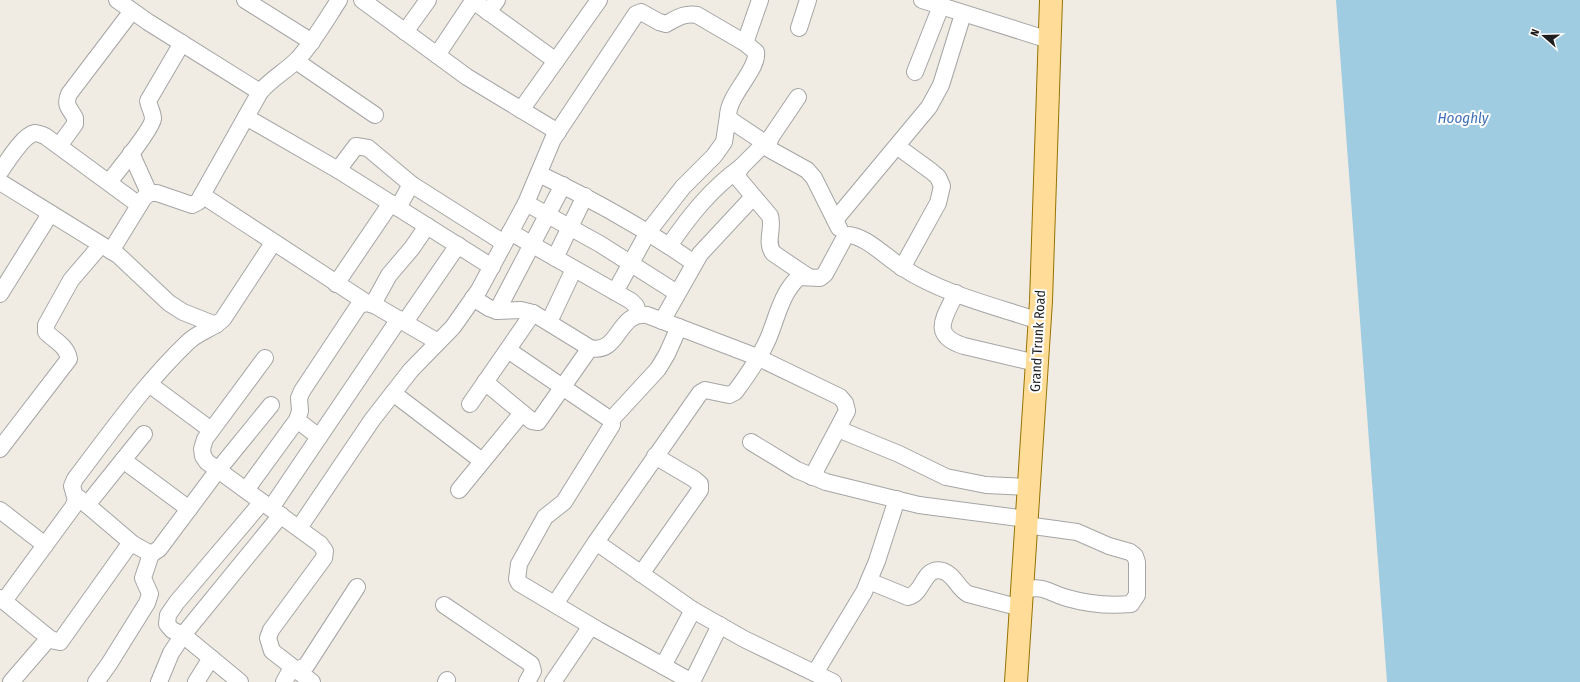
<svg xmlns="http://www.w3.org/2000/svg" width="1580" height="682" font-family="'Fira Sans Condensed',sans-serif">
<rect width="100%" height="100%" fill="#f0ece3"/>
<path fill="#9fcce1" d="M1336,0H1580V682H1387Z"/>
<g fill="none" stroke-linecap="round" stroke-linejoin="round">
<defs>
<g id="minor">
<path d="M117,0L148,22L260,92"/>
<path d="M245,0L312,42"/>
<path d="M362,0L467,77L558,132"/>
<path d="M472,0L556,61"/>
<path d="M922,0L1049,40"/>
<path d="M488,12L497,0"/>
<path d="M799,28L808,0"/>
<path d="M405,32L428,0"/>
<path d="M745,43L760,0"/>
<path d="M437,55L473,1"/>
<path d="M296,61L375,115"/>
<path d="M915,72L941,6"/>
<path d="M798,97L771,137L768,145L769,149L807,170L814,178L839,228"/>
<path d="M521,110L599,0"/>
<path d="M246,117L338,170L492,267"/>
<path d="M771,137L741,167L738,173V178L770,216C774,229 765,241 773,253L807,276"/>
<path d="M59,146L75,124V118C70,108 64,106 69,94L132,11"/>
<path d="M898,147L931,171L938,177L942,186L938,203L902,268"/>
<path d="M131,153L149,193"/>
<path d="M338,170L356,146L368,148L411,184L504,243"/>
<path d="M0,172C7,162 23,135 35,133C38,133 42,135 45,136L139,205"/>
<path d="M539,174C594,200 644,228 694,263"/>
<path d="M0,182L118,255L169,303L183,312L216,325"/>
<path d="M109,182C117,172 152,129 153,119C153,112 149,107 148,101L182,43"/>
<path d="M202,195L367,303"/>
<path d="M526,203L600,244L677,293"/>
<path d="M398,208L411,184"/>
<path d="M835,220L929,107L941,85L963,14"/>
<path d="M510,232L631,301L636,306L638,314"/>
<path d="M669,246C690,215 711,189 741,167"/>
<path d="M111,251L143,199L149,193H157L192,205L198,202L260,92C271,79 286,71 298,59C314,41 326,20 339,0"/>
<path d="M555,258L585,196"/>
<path d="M336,284L391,203"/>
<path d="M615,292L648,232L683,187L714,156L724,142L728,116"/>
<path d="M956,293C945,317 929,335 964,346L1036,363"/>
<path d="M0,294L50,214"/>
<path d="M473,298L489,308L497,311L521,310L533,313L590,348C620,355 617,311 647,315L757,357L840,397L845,403L847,411L812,477"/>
<path d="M373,304L389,275L412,248L427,226"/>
<path d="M497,311L563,185"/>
<path d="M662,321L700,254L753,197"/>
<path d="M405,322L458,245"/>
<path d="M549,322L574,269"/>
<path d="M508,350L611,420L612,425L564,502L545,517L519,564L517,579L519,583L598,630L692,682"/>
<path d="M265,358L205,439L202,449L203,456L207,462L320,544L325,551L324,558L271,630L268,638L272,651L312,682"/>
<path d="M485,382L532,421L538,422L590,348"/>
<path d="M149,384L211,430"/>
<path d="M393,393L482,461"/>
<path d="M470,404L533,313"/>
<path d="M297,420L319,437"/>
<path d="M611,420L658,369L667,354L679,327"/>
<path d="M838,429L899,454L946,477L986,485L1029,487"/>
<path d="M751,442L797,470L826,482L919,505L1027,519"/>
<path d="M0,449L69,359C67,346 55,341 46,332V325L71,280L101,245"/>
<path d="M123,460L189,509"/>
<path d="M246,490L297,420L300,411L299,398L302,391L359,305L367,303L376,306L438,342"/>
<path d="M459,490L522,413"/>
<path d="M79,498L133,544"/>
<path d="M87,505L144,434"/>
<path d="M271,508L399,319"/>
<path d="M0,510L45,545"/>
<path d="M299,528L372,420L411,370L453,327L479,290L526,203L553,139L636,14L641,12L659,22L666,24C677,18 684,13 697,15L745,43L756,52C759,69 728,95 728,116L732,121L765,143"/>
<path d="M596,542L693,610L744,639L833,682"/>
<path d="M641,574L700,490V484L694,479L655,456"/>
<path d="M869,581L908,597C924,594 923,565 943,571C955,575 957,588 968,594L1021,608"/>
<path d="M1022,590C1046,585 1046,592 1067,598C1088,604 1110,606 1131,604L1137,595V562L1135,556L1130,552L1109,546L1077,532L1026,525"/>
<path d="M0,598L49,638L55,641L60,642L129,545L133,544L151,554L159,549L218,470L271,405"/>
<path d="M4,601L73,507L76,500L72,486L75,479C111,432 145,383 188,342C198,332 213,329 223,319L273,243"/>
<path d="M555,604L596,542L700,393L705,390L729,395L735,392C747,376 760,357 768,339C777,318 781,293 799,277L820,278L825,274L846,235C863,233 888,259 903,268C943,294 994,306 1039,321"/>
<path d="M444,605L531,664L533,671L527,682"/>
<path d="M663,666L693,610"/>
<path d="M815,673L864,592L877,561L897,499"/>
<path d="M11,682L49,638"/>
<path d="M96,682L109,664L147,603L150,594L143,578L151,554"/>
<path d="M159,682L171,653L183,635L281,515"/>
<path d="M196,682L211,658"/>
<path d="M240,682L183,635L172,630L167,624L168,615L177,602L262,502"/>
<path d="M284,682L289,673L306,666L357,587"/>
<path d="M446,682L447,680"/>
<path d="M553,682L591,626"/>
<path d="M692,682L720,625"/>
</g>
<path id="primary" d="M1016,682L1041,301L1051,0"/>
</defs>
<use href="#minor" stroke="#a5a5a5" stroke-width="18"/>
<use href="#primary" stroke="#977300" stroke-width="24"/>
<use href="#minor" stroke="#fff" stroke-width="16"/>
<use href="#primary" stroke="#ffdc98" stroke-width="22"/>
</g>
<g text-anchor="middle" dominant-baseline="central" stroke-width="4" stroke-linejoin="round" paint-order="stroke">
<g font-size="14" fill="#1e1e1e" stroke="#fff">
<text transform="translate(1038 341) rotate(-87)">Grand Trunk Road</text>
</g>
<g font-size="15" font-style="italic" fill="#4271b5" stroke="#fff">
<text x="1463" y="118">Hooghly</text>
</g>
</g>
<g transform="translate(1544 36) rotate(290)" stroke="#ffffff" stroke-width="3" paint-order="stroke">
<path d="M0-3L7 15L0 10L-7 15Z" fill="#1e1e1e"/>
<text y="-6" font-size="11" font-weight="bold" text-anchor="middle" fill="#1e1e1e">N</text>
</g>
</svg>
